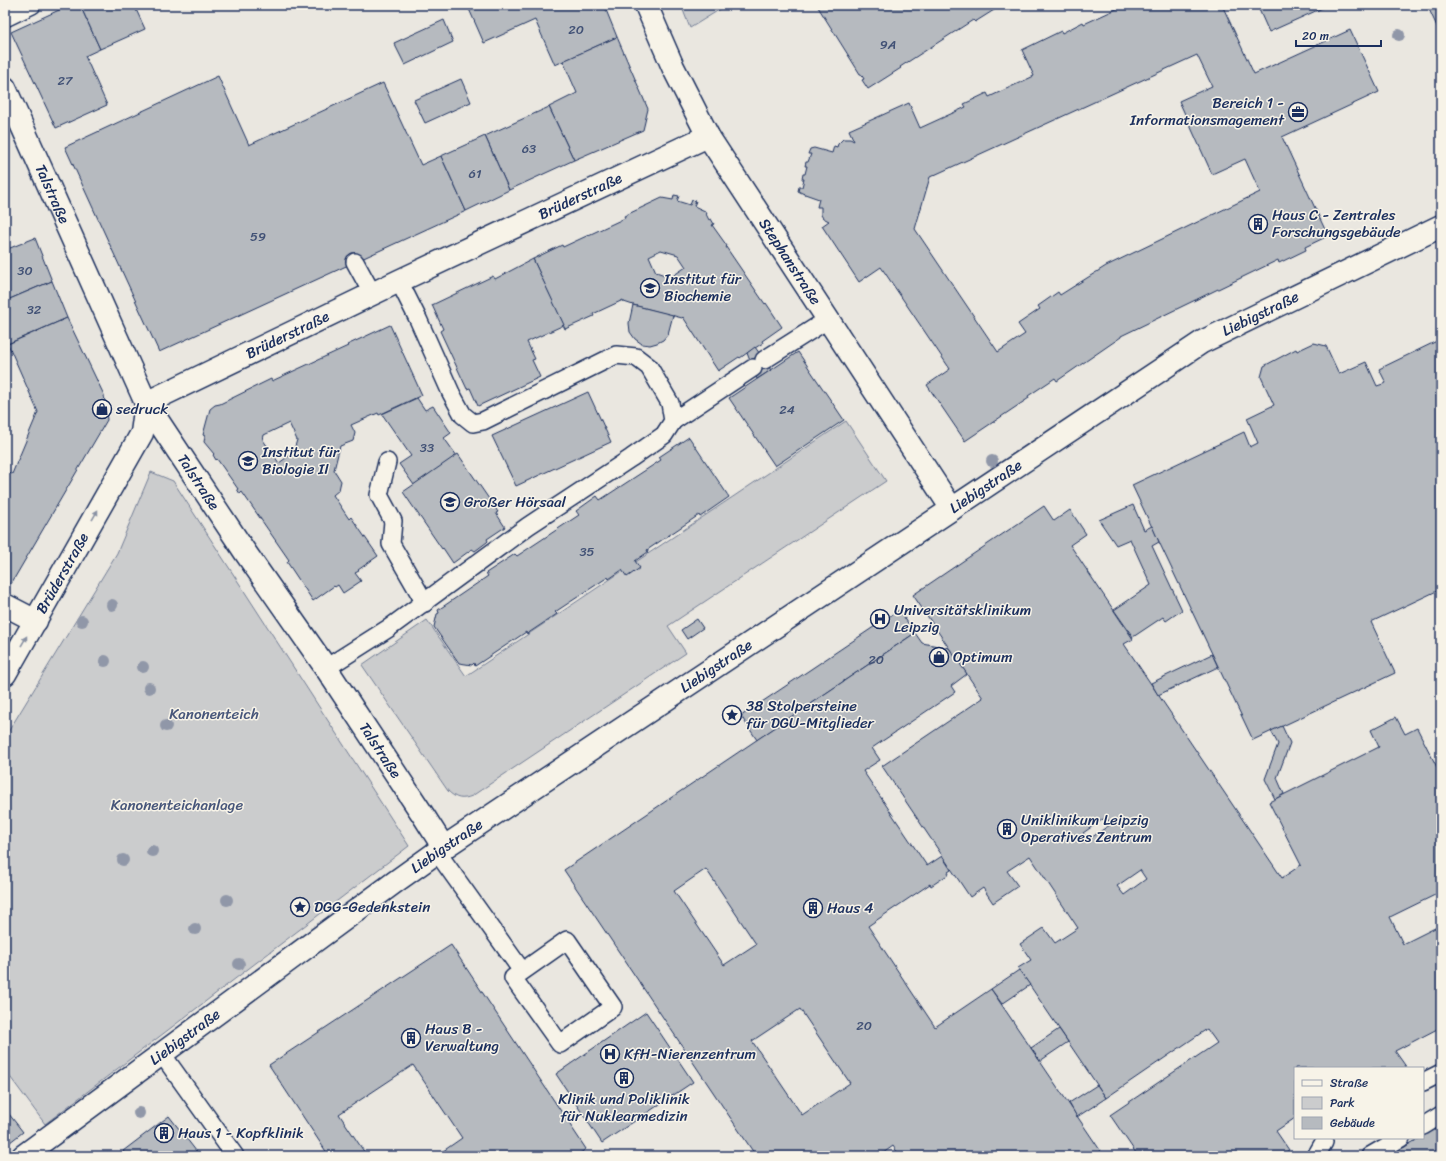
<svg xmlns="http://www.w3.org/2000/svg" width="1446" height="1161" font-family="Sriracha,sans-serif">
<rect width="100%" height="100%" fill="#eae7e0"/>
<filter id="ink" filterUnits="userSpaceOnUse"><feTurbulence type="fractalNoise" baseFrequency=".025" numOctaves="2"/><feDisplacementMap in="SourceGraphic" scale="8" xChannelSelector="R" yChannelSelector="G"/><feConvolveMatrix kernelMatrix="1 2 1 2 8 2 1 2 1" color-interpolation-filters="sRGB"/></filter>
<g filter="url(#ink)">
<g fill="#cbcccd" stroke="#737e96">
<path d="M681,5H727L690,28Z"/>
<path d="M846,421L886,481L668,626L686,653L472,796C462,800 456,799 448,791L362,665L427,620L466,676Z"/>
<path d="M151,472L173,481L409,846L45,1124L5,1070V737L117,553Z"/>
</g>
<g fill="#b6babf" stroke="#1b2f5e" fill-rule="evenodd">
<path d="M70,5H80L100,49L85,56L107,105L56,128L11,32Z"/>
<path d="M80,5H134L145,29L100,49Z"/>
<path d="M478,5H604L617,37L555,65L535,20L484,43L469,9Z"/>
<path d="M821,5H1002L975,22L973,20L900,67L901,68L868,89L862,80L864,79L861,74H860L818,7Z"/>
<path d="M1125,5H1222L1254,74L1350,30L1379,92L1282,137L1328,236L1305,247L1306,250L1279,263L1278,260L1121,336V337L1057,381L1055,378L1028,396L1029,398L965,441L927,385L950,369L881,267L859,282L822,226L829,221L823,218L821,215V207H817L819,199L802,193L798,191L799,187H802L804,179H802L803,174H805L807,166H805L806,162H808L811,154H808L810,149L814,148L832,153L834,146L837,147L838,144L843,139H850L854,141L849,130L909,103L920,128L966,107L964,104L987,93L989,97L1034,76L1022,50L1061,31L1062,33L1083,22L1084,24ZM1197,55L1212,86L1179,101L1212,174L1245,159L1260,192L1106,266L1060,295L1058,292L1038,306L1040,309L1018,324L1025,334L998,352L915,229L930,177Z"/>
<path d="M1257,5H1329L1269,32Z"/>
<path d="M1427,5H1441V35Z"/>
<path d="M444,20L453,42L405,65L394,43Z"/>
<path d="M617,37L648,109L643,130L574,160L549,107L577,93L563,61Z"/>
<path d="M218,76L249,145L383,83L421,165L441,156L466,211L159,352L65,147Z"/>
<path d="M461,79L471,102L425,123L414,100Z"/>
<path d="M549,107L574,160L509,190L485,136Z"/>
<path d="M485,136L509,190L466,211L441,156Z"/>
<path d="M674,195L679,196L677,201L690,205L692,200L696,201L694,206L705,211L707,214H706L709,220L711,219L714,224L712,225L727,246L726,247L765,304L766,303L782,327L762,341L763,343L747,353L740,358L739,357L718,371L683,317L682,318L633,305L624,302L623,300L593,314L594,316L565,329L533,259L562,245L563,247L625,218L624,216L662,198L673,200ZM661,250L678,255L686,267L671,277L656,272L649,256Z"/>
<path d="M35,238L52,281L5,301V250Z"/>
<path d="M533,259L564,325L527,342L535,359L532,360L540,377L478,406L470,388L467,389L440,331L443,329L432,305L493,276L495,279Z"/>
<path d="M52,281L67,318L5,345V301Z"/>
<path d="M633,305L673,315L668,334L663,340L657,343L650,345L642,344L635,339L630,332L629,323Z"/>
<path d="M67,318L104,395L107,420L11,584L5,581V471L12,474L38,412L8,344Z"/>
<path d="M390,325L422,395L379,415L378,413L351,425L355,433L353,441L340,446L334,470L341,481L339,490L333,495L349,519L351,517L378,556L358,570L359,571L355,573L361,581L343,593L338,585L335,587L334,586L313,601L287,562L289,560L242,492L240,494L237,489H238L217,459L216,460L213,455L214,454L204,442L205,436L203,435L210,409L215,405L220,404L271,379L272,381L348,346L347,345ZM289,423L297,440L293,453L279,463L263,440L264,435Z"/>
<path d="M1441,339V589L1371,622L1395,673L1253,740L1132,485L1244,432L1250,447L1258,443L1247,418L1274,405L1261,377L1264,366L1296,349L1297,351L1314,343L1326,346L1339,374L1366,362L1377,386L1386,383L1379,369Z"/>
<path d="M755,347L771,370L757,379L747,353Z"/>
<path d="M798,352L844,420L775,466L729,398Z"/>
<path d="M588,392L611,442L516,486L492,436Z"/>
<path d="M417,398L425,410L433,406L451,433L444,438L457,456L414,485L399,464L411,456L382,414Z"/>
<path d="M689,437L729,497L700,517L699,515L647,550L648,552L635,561L640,568L627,577L622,570L609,579L608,577L555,612L557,614L527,634L526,632L475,666L474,663L472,665L459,663L434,627L437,614L439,613L438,610L488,576L486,573L515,554L517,556L579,515L576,511L597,496L600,500L661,460L659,457Z"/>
<path d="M458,454L498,512L496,513L505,527L487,539L488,541L487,542L475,551L472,549L453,563L443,548L442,549L403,492Z"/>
<path d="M1133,505L1144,530L1152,526L1159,542L1152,546L1182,610L1166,621L1163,617L1133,637L1114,610L1151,585L1130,539L1116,545L1099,520Z"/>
<path d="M1044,506L1054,521L1070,510L1086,534L1070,545L1133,639L1124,644L1282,878L1301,865L1269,802L1379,747L1371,730L1396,717L1405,734L1417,728L1441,775V892L1390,917L1403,944L1441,925V1027L1395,1051L1407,1068H1295V1118L1276,1131L1289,1150L1279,1156H1138L1110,1115L1217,1043L1207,1029L1106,1098L1018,968L1031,960L1020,944L1044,928L1055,943L1078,928L1030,856L1007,871L1018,886L993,903L983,888L970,897L882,766L983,698L913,595ZM1106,817L1111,824L1088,840L1083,833ZM1140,870L1146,879L1124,895L1117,886Z"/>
<path d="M899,610L915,633L757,740L741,716Z"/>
<path d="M697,619L703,628L687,639L681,630Z"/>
<path d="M915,633L922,643L949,648L967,674L951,686L955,692L872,748L880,760L863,771L927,866L942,856L951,870L948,872L949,874L931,886L930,884L868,926L935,1027L991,989L1102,1153L1099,1156H900L893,1146L879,1156H756L564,870ZM706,869L756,944L724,965L674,891ZM800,1009L850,1083L802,1115L752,1041Z"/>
<path d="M1212,654L1218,667L1158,695L1151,683Z"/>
<path d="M1282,726L1290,743L1277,778L1284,794L1275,799L1265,779L1278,744L1271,731Z"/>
<path d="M451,945L586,1149L576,1156H436L462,1138L413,1065L339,1114L367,1156H329L269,1065Z"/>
<path d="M1019,970L1030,985L1002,1004L991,989Z"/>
<path d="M646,1012L693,1082L602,1143L556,1074Z"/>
<path d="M1059,1029L1068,1042L1040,1061L1031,1048Z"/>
<path d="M1097,1085L1106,1098L1077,1117L1069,1103Z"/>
<path d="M5,1109L23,1132L5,1146Z"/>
<path d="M169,1116L200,1156H127L123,1151Z"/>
<path d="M1441,1126V1156H1388L1420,1138H1423V1136Z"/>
</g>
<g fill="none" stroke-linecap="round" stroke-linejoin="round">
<defs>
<g id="lane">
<path d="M5,18L32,5"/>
<path d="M355,262L373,295"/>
<path d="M764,360L827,320"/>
<path d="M673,421L753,368"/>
<path d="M387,462L379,495L393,521L391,544L425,603"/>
<path d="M326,668L389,628L528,526L631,458L664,435L673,421L670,403L649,367L636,357L616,355L483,421L473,423L463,415L451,393L418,319L399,281"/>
<path d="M437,852L522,971"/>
<path d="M567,940L613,1007L560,1044L513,978Z"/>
<path d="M162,1054L235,1156"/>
<path d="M1423,1082L1441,1073"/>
<path d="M1423,1126L1441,1115"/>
<path d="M1316,1156L1324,1142"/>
<path d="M1370,1156L1401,1138"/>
</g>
<g id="street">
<path id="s1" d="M646,5L673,67L708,136L952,509"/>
<path id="s2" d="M5,88L146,403L245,552L326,668L425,818L444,848"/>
<path id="s3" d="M146,403L399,281L708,136"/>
<path d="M5,605L36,621"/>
<path id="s4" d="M5,674L142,433L146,403"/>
<path id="s5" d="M23,1156L395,882L437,852L1159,371L1202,342L1441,226"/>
</g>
</defs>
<use href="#lane" stroke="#1b2f5e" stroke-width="20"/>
<use href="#street" stroke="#1b2f5e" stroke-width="25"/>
<use href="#lane" stroke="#f7f3e8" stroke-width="17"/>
<use href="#street" stroke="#f7f3e8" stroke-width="22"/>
</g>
<g fill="#9097a8">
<circle cx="1399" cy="35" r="6"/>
<circle cx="992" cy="461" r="6"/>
<circle cx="112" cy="605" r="6"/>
<circle cx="82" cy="621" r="6"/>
<circle cx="105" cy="661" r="6"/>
<circle cx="143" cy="667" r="6"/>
<circle cx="149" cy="688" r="6"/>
<circle cx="166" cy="726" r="6"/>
<circle cx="152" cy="851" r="6"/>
<circle cx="123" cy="860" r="6"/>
<circle cx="227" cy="900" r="6"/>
<circle cx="195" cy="929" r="6"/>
<circle cx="239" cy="964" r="6"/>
<circle cx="139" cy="1113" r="6"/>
</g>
<defs><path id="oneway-solid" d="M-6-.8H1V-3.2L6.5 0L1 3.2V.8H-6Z"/></defs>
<g fill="#8991a3">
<use href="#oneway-solid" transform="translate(95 515) rotate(-60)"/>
<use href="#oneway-solid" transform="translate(24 641) rotate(-60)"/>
</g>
</g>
<defs>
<symbol id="office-ring" viewBox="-11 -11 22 22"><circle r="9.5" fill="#f7f3e8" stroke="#1b2f5e" stroke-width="1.5"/><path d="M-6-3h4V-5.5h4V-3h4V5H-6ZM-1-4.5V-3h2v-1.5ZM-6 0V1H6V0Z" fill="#1b2f5e"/></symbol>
<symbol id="building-ring" viewBox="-11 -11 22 22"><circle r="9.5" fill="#f7f3e8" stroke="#1b2f5e" stroke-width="1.5"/><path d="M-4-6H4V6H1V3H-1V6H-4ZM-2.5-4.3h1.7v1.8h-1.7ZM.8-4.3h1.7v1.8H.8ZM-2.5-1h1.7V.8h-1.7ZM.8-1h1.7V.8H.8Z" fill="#1b2f5e"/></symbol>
<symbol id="university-ring" viewBox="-11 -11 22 22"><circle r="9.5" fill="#f7f3e8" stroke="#1b2f5e" stroke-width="1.5"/><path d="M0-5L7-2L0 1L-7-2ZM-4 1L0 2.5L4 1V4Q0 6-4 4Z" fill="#1b2f5e"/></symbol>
<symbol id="shop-ring" viewBox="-11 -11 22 22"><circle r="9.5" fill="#f7f3e8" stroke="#1b2f5e" stroke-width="1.5"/><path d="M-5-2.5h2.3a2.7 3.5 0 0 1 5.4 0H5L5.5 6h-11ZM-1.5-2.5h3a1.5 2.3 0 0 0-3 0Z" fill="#1b2f5e"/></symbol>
<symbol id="hospital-ring" viewBox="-11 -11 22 22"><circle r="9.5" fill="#f7f3e8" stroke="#1b2f5e" stroke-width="1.5"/><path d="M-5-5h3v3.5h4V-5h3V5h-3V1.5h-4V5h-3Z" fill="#1b2f5e"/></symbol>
<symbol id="sight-ring" viewBox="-11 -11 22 22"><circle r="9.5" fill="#f7f3e8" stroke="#1b2f5e" stroke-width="1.5"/><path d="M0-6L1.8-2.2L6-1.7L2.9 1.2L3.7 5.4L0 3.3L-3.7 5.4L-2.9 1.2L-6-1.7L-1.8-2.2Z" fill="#1b2f5e"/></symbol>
</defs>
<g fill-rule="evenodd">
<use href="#office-ring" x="1287" y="101" width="22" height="22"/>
<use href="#building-ring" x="1247" y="213" width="22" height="22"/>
<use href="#university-ring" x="639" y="277" width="22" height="22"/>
<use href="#shop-ring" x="91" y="398" width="22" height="22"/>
<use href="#university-ring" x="237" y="450" width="22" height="22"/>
<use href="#university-ring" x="439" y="491" width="22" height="22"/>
<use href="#hospital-ring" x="869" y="608" width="22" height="22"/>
<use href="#shop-ring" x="928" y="646" width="22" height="22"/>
<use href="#sight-ring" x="721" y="704" width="22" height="22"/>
<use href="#building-ring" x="996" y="818" width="22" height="22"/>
<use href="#sight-ring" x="289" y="896" width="22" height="22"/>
<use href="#building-ring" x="802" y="897" width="22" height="22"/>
<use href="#building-ring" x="400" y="1027" width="22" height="22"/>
<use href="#hospital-ring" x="599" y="1043" width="22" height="22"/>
<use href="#building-ring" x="613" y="1067" width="22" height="22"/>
<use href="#building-ring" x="153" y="1122" width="22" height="22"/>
</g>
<g text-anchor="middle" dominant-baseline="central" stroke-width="3" stroke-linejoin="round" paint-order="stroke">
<g font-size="13" fill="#425276">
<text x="576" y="29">20</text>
<text x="888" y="44">9A</text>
<text x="65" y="80">27</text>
<text x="529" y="148">63</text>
<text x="475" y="173">61</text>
<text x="258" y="236">59</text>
<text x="25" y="270">30</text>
<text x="34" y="309">32</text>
<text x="787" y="409">24</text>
<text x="427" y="447">33</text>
<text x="587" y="551">35</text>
<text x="876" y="659">20</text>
<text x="864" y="1025">20</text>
</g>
<g font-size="15" fill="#1b2f5e" stroke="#f7f3e8" text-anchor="start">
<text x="1284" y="103" text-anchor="end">Bereich 1 -<tspan x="1284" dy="17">Informationsmagement</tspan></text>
<text x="1272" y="215">Haus C - Zentrales<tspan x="1272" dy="17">Forschungsgebäude</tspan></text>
<text x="664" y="279">Institut für<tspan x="664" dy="17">Biochemie</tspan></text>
<text x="116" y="409">sedruck</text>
<text x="262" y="452">Institut für<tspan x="262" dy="17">Biologie II</tspan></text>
<text x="464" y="502">Großer Hörsaal</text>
<text x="894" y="610">Universitätsklinikum<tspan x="894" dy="17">Leipzig</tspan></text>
<text x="953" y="657">Optimum</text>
<text x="746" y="706">38 Stolpersteine<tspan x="746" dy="17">für DGU-Mitglieder</tspan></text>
<text x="1021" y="820">Uniklinikum Leipzig<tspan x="1021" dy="17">Operatives Zentrum</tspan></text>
<text x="314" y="907">DGG-Gedenkstein</text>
<text x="827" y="908">Haus 4</text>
<text x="425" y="1029">Haus B -<tspan x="425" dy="17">Verwaltung</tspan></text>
<text x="624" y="1054">KfH-Nierenzentrum</text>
<text x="624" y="1099" text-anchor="middle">Klinik und Poliklinik<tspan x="624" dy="17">für Nuklearmedizin</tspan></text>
<text x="178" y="1133">Haus 1 - Kopfklinik</text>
</g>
<g font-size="15" fill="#1b2f5e" stroke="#f7f3e8">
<text stroke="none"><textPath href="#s2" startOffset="116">Talstraße</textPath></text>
<text stroke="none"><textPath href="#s3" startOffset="481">Brüderstraße</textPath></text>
<text stroke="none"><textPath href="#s1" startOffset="295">Stephanstraße</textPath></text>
<text stroke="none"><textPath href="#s5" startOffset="1498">Liebigstraße</textPath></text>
<text stroke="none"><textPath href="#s3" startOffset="157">Brüderstraße</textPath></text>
<text stroke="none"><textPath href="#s2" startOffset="440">Talstraße</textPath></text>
<text stroke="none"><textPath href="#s5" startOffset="1173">Liebigstraße</textPath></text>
<text stroke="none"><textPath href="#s4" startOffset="116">Brüderstraße</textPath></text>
<text stroke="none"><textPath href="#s5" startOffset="849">Liebigstraße</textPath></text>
<text stroke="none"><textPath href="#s2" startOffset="764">Talstraße</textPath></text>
<text stroke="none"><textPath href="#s5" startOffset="525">Liebigstraße</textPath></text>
<text stroke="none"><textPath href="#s5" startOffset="201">Liebigstraße</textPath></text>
</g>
<g font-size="15" fill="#47567a" stroke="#f7f3e8">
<text x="214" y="714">Kanonenteich</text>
<text x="177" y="805">Kanonenteichanlage</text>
</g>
</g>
<rect width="1446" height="1161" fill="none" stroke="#f7f3e8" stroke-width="20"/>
<rect x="10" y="10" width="1426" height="1141" fill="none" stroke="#1b2f5e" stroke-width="1.5" filter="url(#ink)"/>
<rect x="1294" y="1067" width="130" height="72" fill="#f7f3e8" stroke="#9fa5b1"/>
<rect x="1302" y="1080" width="20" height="6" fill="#f7f3e8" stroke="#9fa5b1"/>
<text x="1330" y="1087" font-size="12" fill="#1b2f5e">Straße</text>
<rect x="1302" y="1097" width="20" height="12" fill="#cbcccd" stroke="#9fa5b1"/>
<text x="1330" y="1107" font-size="12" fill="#1b2f5e">Park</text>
<rect x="1302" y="1117" width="20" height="12" fill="#b6babf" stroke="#9fa5b1"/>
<text x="1330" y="1127" font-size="12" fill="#1b2f5e">Gebäude</text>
<path d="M1296 40v6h85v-6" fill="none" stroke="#1b2f5e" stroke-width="2"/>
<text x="1302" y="40" font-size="12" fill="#1b2f5e" stroke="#f7f3e8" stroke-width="3" paint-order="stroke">20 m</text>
</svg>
